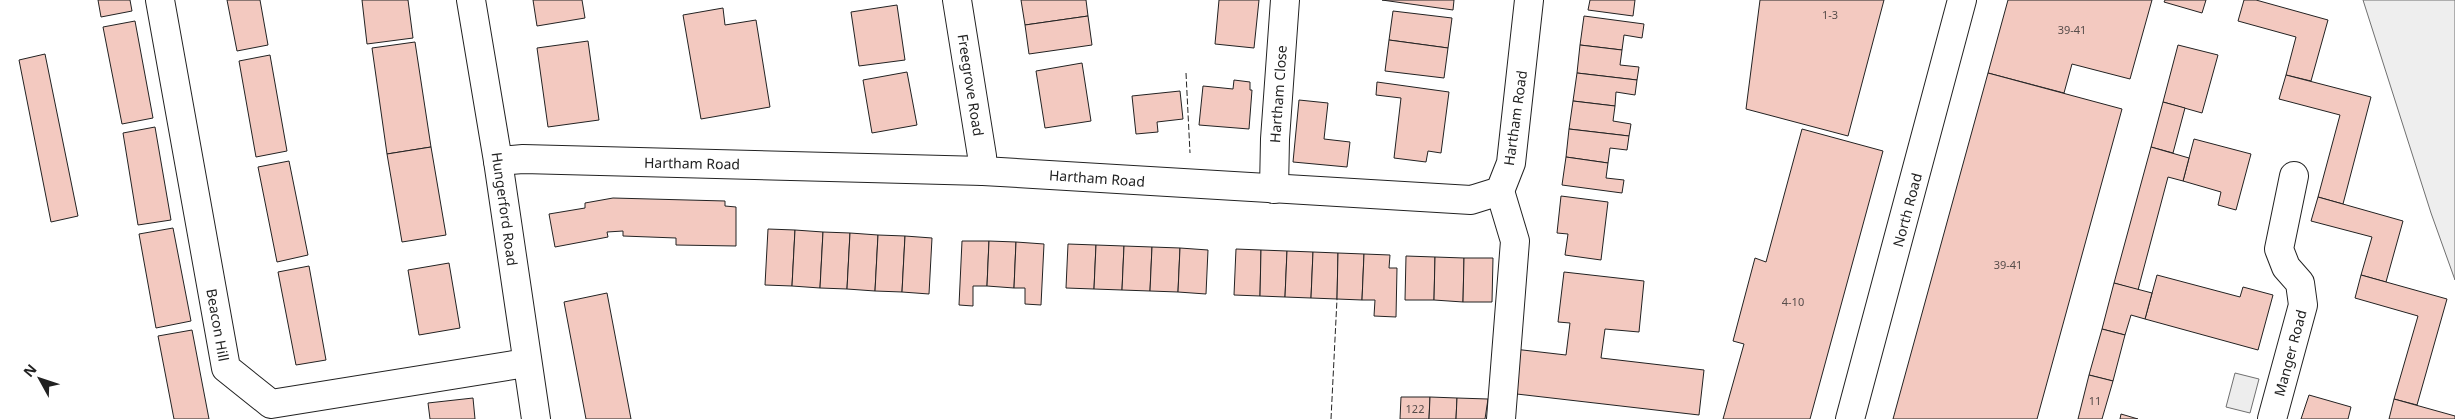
<svg xmlns="http://www.w3.org/2000/svg" width="2455" height="419" font-family="'Noto Sans',sans-serif">
<rect width="100%" height="100%" fill="#fff"/>
<path fill="#eee" stroke="#6f6f6f" d="M2363,0H2455V280L2431,213Z"/>
<path fill="#ededed" stroke="#6f6f6f" d="M2235,373L2259,379L2250,413L2226,407Z"/>
<g fill="#f3c9c0" stroke="#222">
<path d="M98,0H130L132,11L101,17Z"/>
<path d="M227,0H260L268,45L237,51Z"/>
<path d="M362,0H408L413,38L367,44Z"/>
<path d="M533,0H582L585,18L537,26Z"/>
<path d="M1021,0H1086L1088,16L1025,25Z"/>
<path d="M1219,0H1259L1254,48L1215,44Z"/>
<path d="M1382,0H1454L1453,10Z"/>
<path d="M1590,0H1635L1633,16L1588,10Z"/>
<path d="M1760,0H1884L1848,136L1746,109Z"/>
<path d="M2008,0H2152L2130,79L2072,64L2064,93L1988,73Z"/>
<path d="M2165,0H2206L2202,13L2164,2Z"/>
<path d="M2244,0H2256L2328,20L2311,81L2286,75L2296,37L2238,21Z"/>
<path d="M897,5L905,60L859,66L851,12Z"/>
<path d="M723,8L725,25L756,20L770,107L701,119L683,15Z"/>
<path d="M1393,11L1452,18L1448,48L1389,40Z"/>
<path d="M1088,16L1092,45L1029,54L1025,25Z"/>
<path d="M1584,16L1644,24L1642,38L1624,35L1622,50L1580,45Z"/>
<path d="M135,21L153,118L122,124L103,27Z"/>
<path d="M1389,40L1448,48L1444,78L1385,71Z"/>
<path d="M588,41L599,120L548,127L537,48Z"/>
<path d="M415,42L431,147L387,154L372,48Z"/>
<path d="M1580,45L1622,50L1620,65L1639,67L1637,80L1577,73Z"/>
<path d="M2178,45L2218,55L2202,113L2163,102Z"/>
<path d="M45,54L78,216L51,222L19,60Z"/>
<path d="M270,55L287,151L256,157L239,61Z"/>
<path d="M1082,63L1091,121L1045,128L1036,71Z"/>
<path d="M907,72L917,125L872,133L863,80Z"/>
<path d="M1577,73L1637,80L1635,95L1616,92L1615,106L1573,101Z"/>
<path d="M1988,73L2122,109L2037,419H1893Z"/>
<path d="M2286,75L2371,97L2343,204L2318,197L2340,115L2279,99Z"/>
<path d="M1234,80L1250,82V90H1252L1249,129L1199,125L1203,86L1233,89Z"/>
<path d="M1377,82L1449,92L1441,153L1428,151L1426,162L1394,158L1401,98L1376,95Z"/>
<path d="M1180,91L1183,119L1157,122L1158,132L1136,134L1132,96Z"/>
<path d="M1299,100L1328,103L1324,139L1350,142L1347,167L1293,162Z"/>
<path d="M1573,101L1615,106L1613,121L1631,124L1629,136L1569,129Z"/>
<path d="M2163,102L2185,108L2173,153L2151,147Z"/>
<path d="M155,127L171,220L138,225L123,133Z"/>
<path d="M1569,129L1629,136L1627,150L1610,148L1608,163L1566,157Z"/>
<path d="M1802,129L1883,151L1810,419H1723L1744,344L1733,341L1755,258L1766,262Z"/>
<path d="M2194,139L2251,154L2236,210L2218,205L2221,192L2183,181Z"/>
<path d="M431,147L446,235L402,242L387,154Z"/>
<path d="M2151,147L2189,158L2183,181L2168,177L2138,290L2114,283Z"/>
<path d="M1566,157L1608,163L1606,178L1624,180L1622,193L1562,185Z"/>
<path d="M289,161L308,255L277,262L258,167Z"/>
<path d="M1561,196L1608,202L1601,260L1565,255L1568,234L1557,233Z"/>
<path d="M2318,197L2403,221L2386,282L2361,275L2372,237L2311,221Z"/>
<path d="M613,198L725,201V206L736,207V246L676,245V238L623,236V231L607,232L608,237L555,247L549,214L585,208V203Z"/>
<path d="M173,228L191,321L156,328L139,234Z"/>
<path d="M768,229L795,230L792,286L765,285Z"/>
<path d="M795,230L823,232L820,288L792,286Z"/>
<path d="M823,232L850,233L847,289L820,288Z"/>
<path d="M850,233L878,235L875,291L847,289Z"/>
<path d="M878,235L905,236L902,292L875,291Z"/>
<path d="M905,236L932,238L929,294L902,292Z"/>
<path d="M962,241H989L987,286H973V306L959,305Z"/>
<path d="M989,241L1016,242L1014,288L987,286Z"/>
<path d="M1016,242L1044,244L1041,305L1025,304V288H1014Z"/>
<path d="M1068,244L1096,245L1094,289L1066,288Z"/>
<path d="M1096,245L1124,246L1122,290L1094,289Z"/>
<path d="M1124,246L1152,247L1150,291L1122,290Z"/>
<path d="M1152,247L1180,248L1178,292L1150,291Z"/>
<path d="M1180,248L1208,250L1206,294L1178,292Z"/>
<path d="M1236,249L1261,250L1260,296L1234,295Z"/>
<path d="M1261,250L1287,251L1285,297L1260,296Z"/>
<path d="M1287,251L1313,252L1311,298L1285,297Z"/>
<path d="M1313,252L1338,253L1337,299L1311,298Z"/>
<path d="M1338,253L1364,254L1362,300L1337,299Z"/>
<path d="M1364,254L1390,255L1389,268H1397L1396,317L1374,316L1375,300H1362Z"/>
<path d="M1406,256L1435,257L1434,300H1405Z"/>
<path d="M1435,257L1464,258L1463,302L1434,300Z"/>
<path d="M1464,258H1493L1492,302H1463Z"/>
<path d="M449,263L460,328L419,335L408,270Z"/>
<path d="M309,266L326,360L296,365L278,272Z"/>
<path d="M1564,272L1644,281L1639,332L1605,329L1601,358L1704,370L1699,415L1508,393L1514,349L1566,355L1570,323L1558,322Z"/>
<path d="M2157,275L2240,297L2243,287L2273,295L2258,350L2145,319Z"/>
<path d="M2361,275L2447,299L2417,405L2394,399L2418,316L2355,298Z"/>
<path d="M2114,283L2152,293L2145,319L2131,315L2125,335L2102,329Z"/>
<path d="M607,293L631,419H586L564,302Z"/>
<path d="M2102,329L2125,335L2113,381L2089,375Z"/>
<path d="M192,330L209,419H174L158,336Z"/>
<path d="M2089,375L2113,381L2102,419H2078Z"/>
<path d="M2309,395L2351,407L2348,419H2301Z"/>
<path d="M1401,397H1430L1429,419H1400Z"/>
<path d="M1430,397L1457,398L1456,419H1429Z"/>
<path d="M473,398L475,419H430L428,403Z"/>
<path d="M1457,398L1488,399L1485,419H1456Z"/>
<path d="M2394,399L2455,416V419H2389Z"/>
<path d="M2121,414L2138,419H2120Z"/>
</g>
<g fill="none" stroke-linecap="round" stroke-linejoin="round">
<defs>
<g id="minor">
<path d="M160,0L226,368L271,404L526,363"/>
<path d="M471,0L498,161L536,419"/>
<path d="M957,0L982,156L983,171"/>
<path d="M498,161L523,159L983,171L1471,200L1500,191L1511,163L1529,0"/>
<path d="M1274,189L1275,139L1285,0"/>
<path d="M1500,191L1515,241L1501,419"/>
<path d="M1850,419L1962,0"/>
<path d="M2272,419L2303,305L2300,283L2286,267L2279,249L2294,176"/>
</g>
</defs>
<use href="#minor" stroke="#222" stroke-width="30"/>
<use href="#minor" stroke="#fff" stroke-width="28"/>
<g stroke="#222" stroke-width="1" stroke-dasharray="6 2.5" stroke-linecap="butt">
<path d="M1186,73L1190,153"/>
<path d="M1331,419L1337,299"/>
</g>
</g>
<g text-anchor="middle" dominant-baseline="central" stroke-width="4" stroke-linejoin="round" paint-order="stroke">
<g font-size="11" fill="#564c4a">
<text x="1830" y="14">1-3</text>
<text x="2072" y="29">39-41</text>
<text x="2008" y="264">39-41</text>
<text x="1793" y="301">4-10</text>
<text x="2095" y="400">11</text>
<text x="1415" y="408">122</text>
</g>
<g font-size="14" fill="#222" stroke="#fff">
<text transform="translate(971 85) rotate(81)">Freegrove Road</text>
<text transform="translate(1278 94) rotate(-86)">Hartham Close</text>
<text transform="translate(1515 118) rotate(-82)">Hartham Road</text>
<text transform="translate(692 163) rotate(1)">Hartham Road</text>
<text transform="translate(1097 178) rotate(4)">Hartham Road</text>
<text transform="translate(505 209) rotate(82)">Hungerford Road</text>
<text transform="translate(1907 210) rotate(-75)">North Road</text>
<text transform="translate(218 325) rotate(80)">Beacon Hill</text>
<text transform="translate(2290 353) rotate(-75)">Manger Road</text>
</g>
</g>
<g transform="translate(40 379) rotate(310)" stroke="#ffffff" stroke-width="4" paint-order="stroke">
<path d="M0-4L9 19L0 12L-9 19Z" fill="#222222"/>
<text y="-8" font-size="14" font-weight="bold" text-anchor="middle" fill="#222222">N</text>
</g>
</svg>
